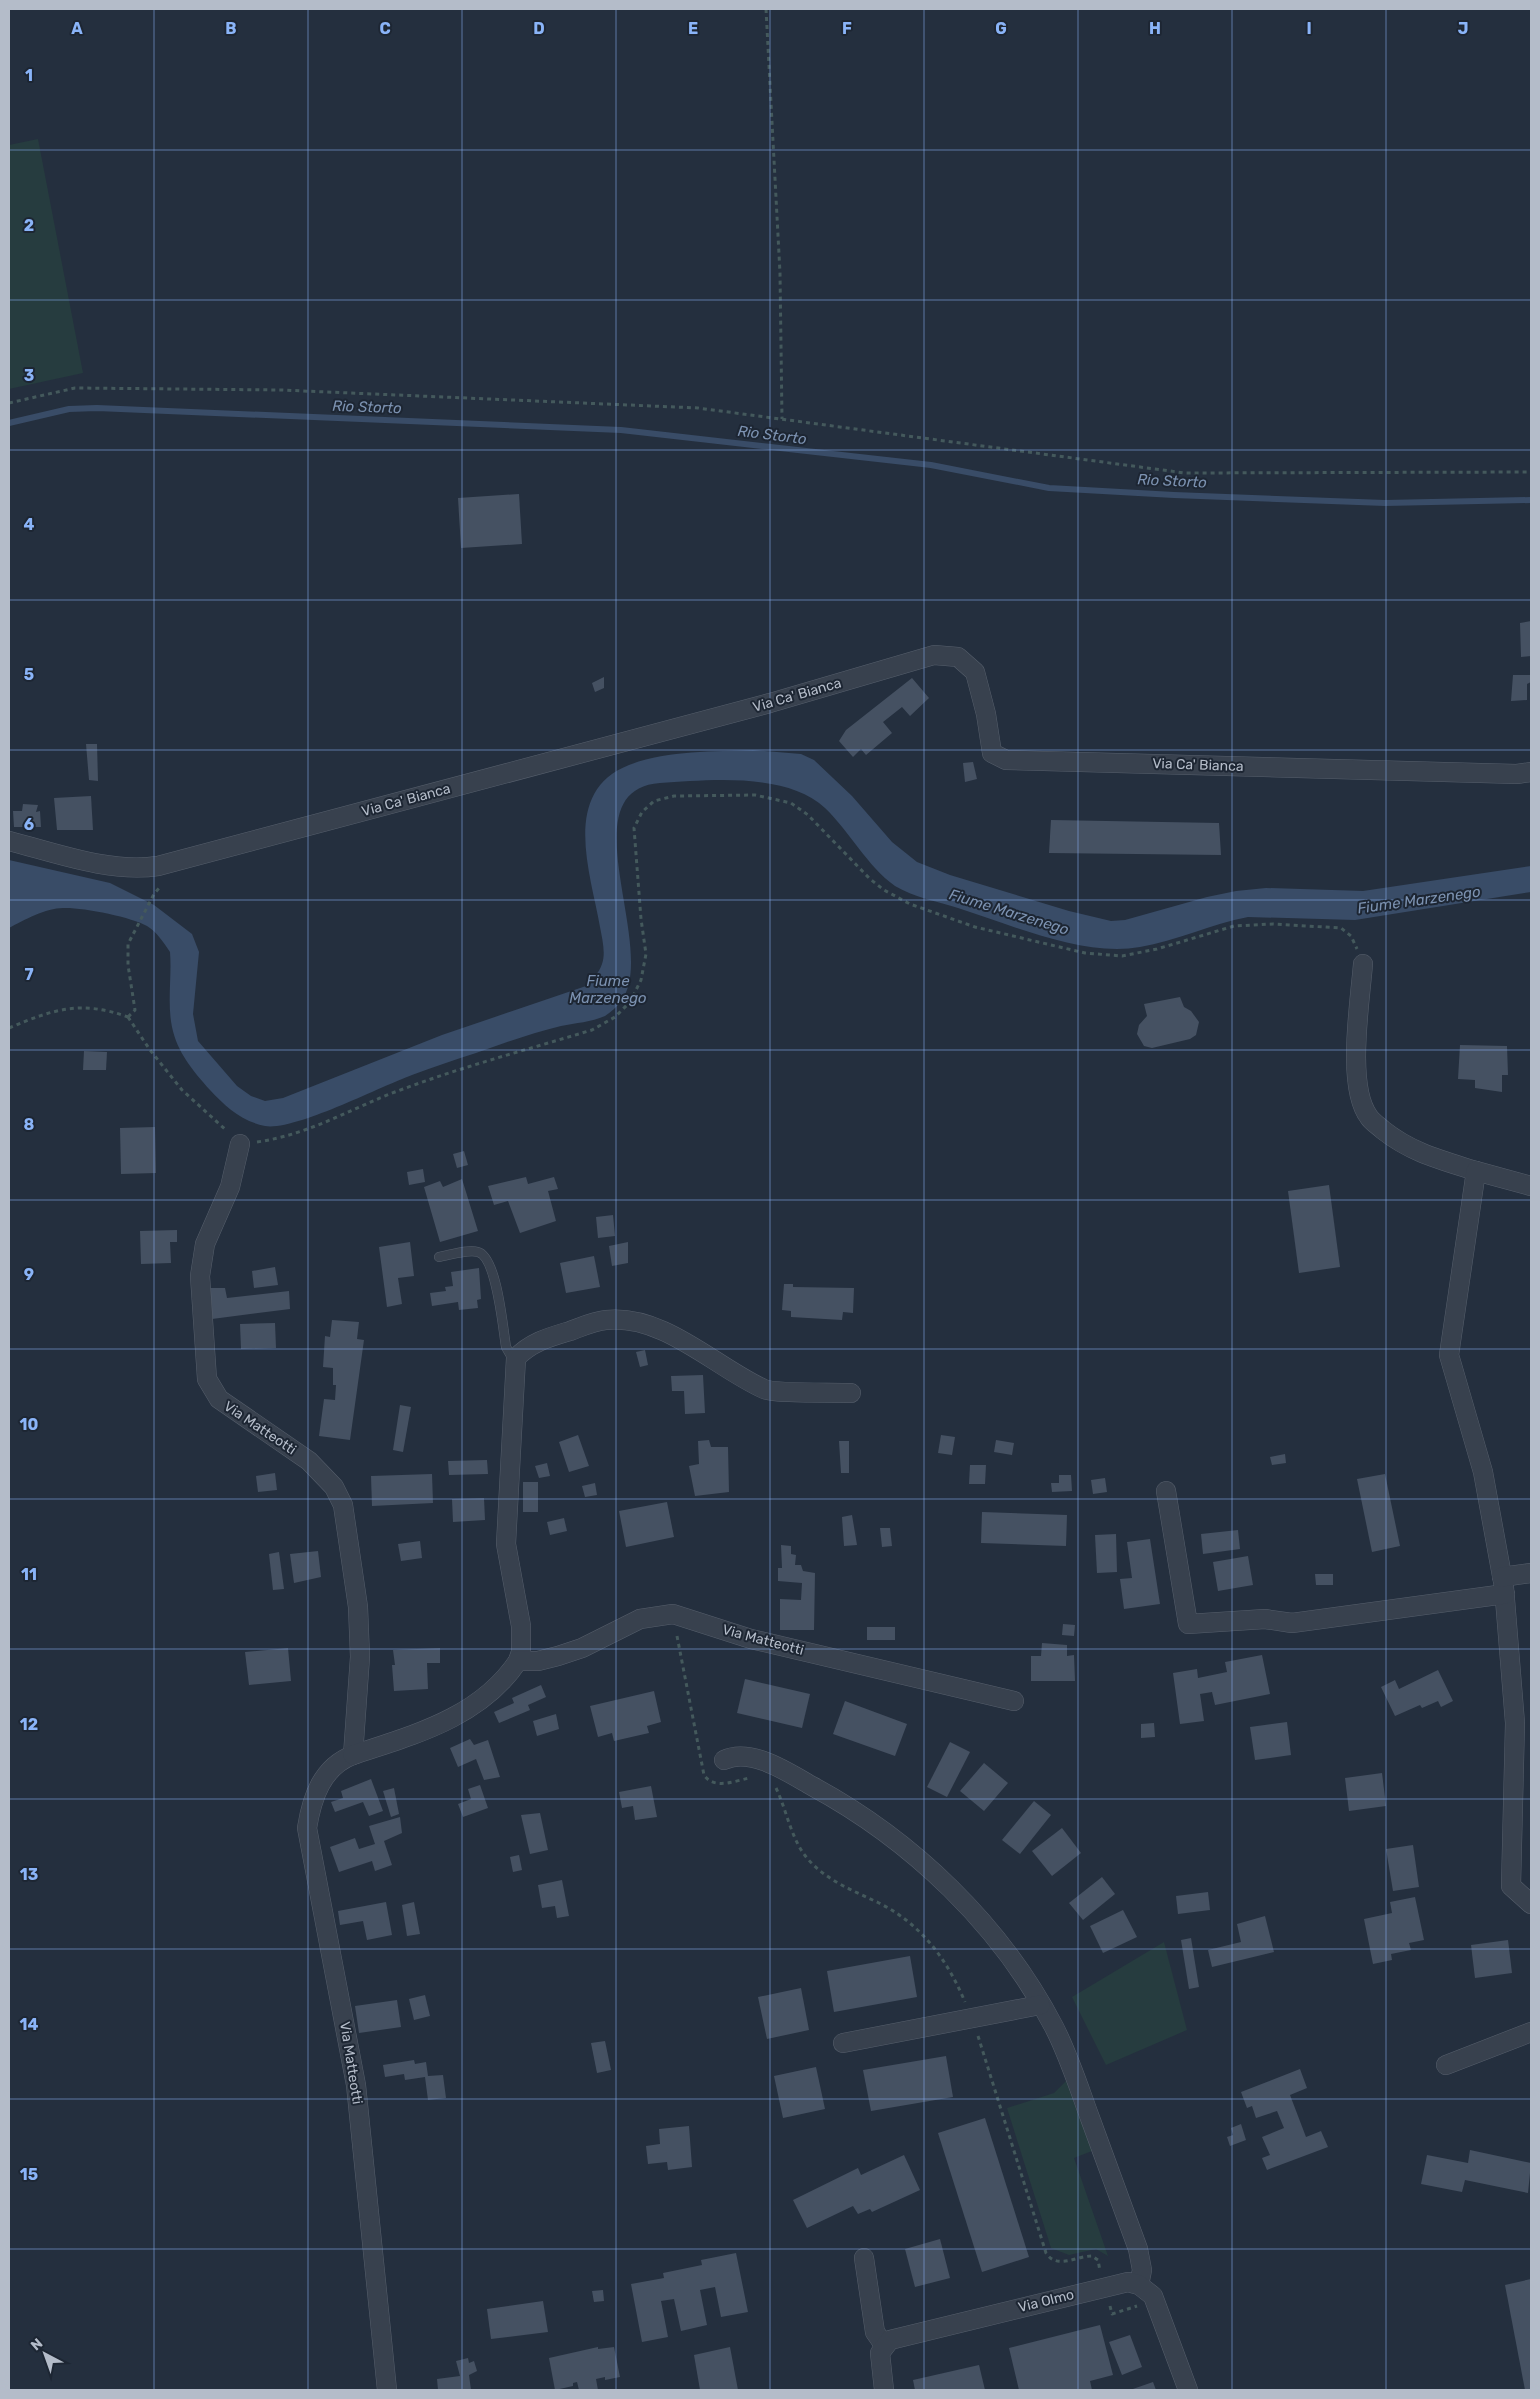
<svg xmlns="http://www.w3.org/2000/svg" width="1540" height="2399" font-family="Rubik,sans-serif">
<rect width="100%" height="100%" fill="#242f3e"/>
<g fill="#263c3f">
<path d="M38,139L83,373L9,389V145Z"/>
<path d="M1164,1942L1187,2030L1106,2065L1072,1997Z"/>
<path d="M1066,2081L1092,2151L1074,2158L1108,2256L1096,2249L1069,2255L1051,2248L1007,2108L1054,2093Z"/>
</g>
<path fill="#394c67" d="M753,750L801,754L814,760L852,796L892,842L917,862L950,875L1069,911L1111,921L1125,920L1207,897L1236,891L1266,888L1363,891L1531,866V892L1355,920L1248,917C1211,924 1176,941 1140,947C1083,957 1012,925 958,908C939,902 913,897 895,886C867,866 850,832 825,808C787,772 709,780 660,783C566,790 660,951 621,1001C617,1007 611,1012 605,1016C591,1022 576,1023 561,1026C532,1033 504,1043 476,1053C454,1060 433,1067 412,1075C379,1087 295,1131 265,1126C241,1121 226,1107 210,1090C193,1071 177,1052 172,1027C167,1003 172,976 170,952C164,943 157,932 147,926C132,917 81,907 63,908C46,908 24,920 9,928V860L110,883L154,905L192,934L199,952L193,1014L198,1041L237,1086L251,1096L265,1101L283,1098L442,1035L586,986C592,980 599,973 602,964C606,953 602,938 600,927C591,874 560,792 629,765C667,750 713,752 753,750Z"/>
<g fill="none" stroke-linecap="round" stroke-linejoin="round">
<path stroke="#394c67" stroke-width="6" d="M9,423L69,409L97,408L621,430L931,465L1049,488L1174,495L1385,503L1531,500"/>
</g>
<g fill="#455162">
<path d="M519,494L522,544L461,548L458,498Z"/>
<path d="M1531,621V656L1521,657L1520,623Z"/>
<path d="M1513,675H1530L1531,682L1527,684V700L1511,701Z"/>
<path d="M604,677V688L595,692L592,683Z"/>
<path d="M912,678L929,698L910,716L902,707L883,722L892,733L866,755L861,749L853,757L839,741L846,730Z"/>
<path d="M86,744H97L98,781L89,780Z"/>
<path d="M973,762L977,779L965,782L963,763Z"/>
<path d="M91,796L93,830H57L54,798Z"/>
<path d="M23,804L38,805L36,812L40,811L41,827H14L13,811H22Z"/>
<path d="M1051,820L1219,823L1221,855L1049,853Z"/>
<path d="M1180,997L1184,1007L1191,1011L1199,1022L1196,1035L1190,1039L1152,1048L1144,1046L1137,1034L1139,1025L1147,1016L1144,1004Z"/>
<path d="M1460,1045L1507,1046L1508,1075H1502V1092L1475,1088V1080L1458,1079Z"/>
<path d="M84,1051L107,1052L106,1070H83Z"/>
<path d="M155,1127L156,1173L121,1174L120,1128Z"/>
<path d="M464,1151L468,1165L457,1168L453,1154Z"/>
<path d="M423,1169L425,1182L409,1185L407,1172Z"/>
<path d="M526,1177L528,1184L554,1177L558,1189L548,1191L556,1221L520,1233L508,1201L494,1205L488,1186Z"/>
<path d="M462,1179L478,1231L440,1242L424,1187L440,1181L443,1187Z"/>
<path d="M1329,1185L1340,1267L1299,1273L1288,1191Z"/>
<path d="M613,1215L615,1236L598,1238L596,1217Z"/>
<path d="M177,1230V1242H170L171,1263L141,1264L140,1231Z"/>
<path d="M410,1242L414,1276L398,1278L402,1304L387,1307L379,1247Z"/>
<path d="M628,1242V1263L612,1266L609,1246Z"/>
<path d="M594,1256L600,1287L566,1293L560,1263Z"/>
<path d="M275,1267L278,1285L254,1288L252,1271Z"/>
<path d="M479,1268L481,1299L477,1300L478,1308L459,1310L458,1302L432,1306L430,1293L446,1291L445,1287L453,1286L451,1272Z"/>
<path d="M784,1284H793V1287L854,1288L853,1313L843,1312L842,1320L791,1317V1311L782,1310Z"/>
<path d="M208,1288H225L227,1298L289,1291L290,1309L212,1319Z"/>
<path d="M332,1320L359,1322L357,1339L364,1340L350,1440L319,1436L324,1399L335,1400L336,1385H333V1368L323,1367L325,1336L330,1337Z"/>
<path d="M275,1323L276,1348L241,1349L240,1324Z"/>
<path d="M645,1350L648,1365L640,1367L636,1352Z"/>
<path d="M703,1375L705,1413L685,1414L684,1391H672L671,1376Z"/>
<path d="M400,1405L411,1407L403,1452L393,1450Z"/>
<path d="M578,1435L589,1466L569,1472L559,1442Z"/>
<path d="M941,1435L955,1437L952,1455L938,1453Z"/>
<path d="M709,1440L711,1447H728L729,1492L695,1496L689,1466L699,1464L698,1441Z"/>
<path d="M996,1440L1014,1443L1012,1455L994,1452Z"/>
<path d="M839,1441H849V1473H841Z"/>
<path d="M1285,1454L1286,1463L1272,1465L1270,1457Z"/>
<path d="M487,1460L488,1474L449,1475L448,1461Z"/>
<path d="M547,1463L550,1476L539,1478L535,1466Z"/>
<path d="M970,1465H986L985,1484H969Z"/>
<path d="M275,1473L277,1490L258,1492L256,1476Z"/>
<path d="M432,1474L433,1503L372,1506L371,1476Z"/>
<path d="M1385,1474L1400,1546L1372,1552L1357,1479Z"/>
<path d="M1059,1475H1071L1072,1491L1052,1492L1051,1483H1059Z"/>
<path d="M1105,1478L1107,1492L1093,1494L1091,1480Z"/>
<rect x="523" y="1482" width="15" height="30"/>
<path d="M595,1483L597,1495L585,1497L582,1486Z"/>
<path d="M484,1498L485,1520L453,1522L452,1499Z"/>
<path d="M667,1502L674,1537L626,1547L619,1511Z"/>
<path d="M982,1512L1067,1515L1066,1546L981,1543Z"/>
<path d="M852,1515L857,1545L844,1546L842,1517Z"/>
<path d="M564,1518L567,1531L550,1535L547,1522Z"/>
<path d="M880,1528H890L892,1546L882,1547Z"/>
<path d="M1238,1530L1240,1549L1203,1554L1201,1534Z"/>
<path d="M1116,1534L1117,1572L1097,1573L1095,1535Z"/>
<path d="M1150,1539L1160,1604L1124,1609L1120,1579L1132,1578L1127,1542Z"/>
<path d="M420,1541L422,1558L401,1561L398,1544Z"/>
<path d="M781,1545L791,1546V1554L796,1555L795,1565H801L803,1571L815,1573L814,1630H780V1599L801,1600L802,1583L778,1581V1568H782Z"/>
<path d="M318,1551L321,1577L294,1583L290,1554Z"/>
<path d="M279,1552L284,1589L273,1590L269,1554Z"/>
<path d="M1248,1556L1253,1585L1218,1591L1213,1562Z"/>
<path d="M1315,1574H1333V1585H1316Z"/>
<path d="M1063,1624L1075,1625L1074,1636L1062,1635Z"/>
<rect x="867" y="1627" width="28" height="13"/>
<path d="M1042,1643L1067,1645V1656L1074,1655L1075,1681H1031V1656H1041Z"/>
<path d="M288,1648L291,1681L249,1685L245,1652Z"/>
<path d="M440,1648V1663H427L428,1689L394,1691L392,1665H395L393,1650Z"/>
<path d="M1262,1655L1270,1694L1215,1705L1212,1692L1200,1694L1204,1721L1180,1724L1173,1673L1197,1669L1198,1678L1227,1672L1225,1662Z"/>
<path d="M1438,1670L1453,1701L1441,1707L1438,1701L1422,1708L1420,1705L1395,1716L1381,1687L1395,1680L1399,1689Z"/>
<path d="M745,1679L810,1694L802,1728L737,1713Z"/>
<path d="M541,1685L546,1697L528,1705L530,1710L499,1723L494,1712L514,1703L512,1698Z"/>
<path d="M654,1691L661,1722L647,1726L649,1733L614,1741L612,1733L598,1737L590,1706Z"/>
<path d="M845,1701L907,1724L895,1756L833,1734Z"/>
<path d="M556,1714L559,1729L537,1736L533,1721Z"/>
<path d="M1287,1722L1291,1755L1255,1760L1250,1727Z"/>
<path d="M1154,1723L1155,1737L1141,1738V1724Z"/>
<path d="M470,1739L474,1745L488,1740L500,1777L484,1780L476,1759L458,1767L450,1748Z"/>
<path d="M950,1742L970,1752L947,1797L927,1787Z"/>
<path d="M984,1763L1008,1783L984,1811L960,1791Z"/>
<path d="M1382,1773L1386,1806L1349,1811L1345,1778Z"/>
<path d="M371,1779L383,1811L369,1816L363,1802L335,1812L331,1802L343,1798L341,1791Z"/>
<path d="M480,1785L488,1808L463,1817L458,1804L471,1799L468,1789Z"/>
<path d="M651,1786L657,1817L635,1820L633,1806L622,1808L619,1792Z"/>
<path d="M394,1788L399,1814L391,1817L383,1791Z"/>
<path d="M1034,1801L1051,1815L1020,1854L1002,1840Z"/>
<path d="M540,1813L548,1850L530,1854L521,1815Z"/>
<path d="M400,1817L402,1833L384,1841L392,1865L375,1871L372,1861L339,1872L330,1847L355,1838L359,1849L375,1844L369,1826Z"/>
<path d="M1062,1828L1081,1853L1052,1876L1032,1851Z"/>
<path d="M1413,1845L1419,1887L1393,1891L1386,1849Z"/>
<path d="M519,1855L522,1870L513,1872L510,1857Z"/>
<path d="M1102,1877L1115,1894L1083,1920L1069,1903Z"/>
<path d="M562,1880L569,1916L557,1918L555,1906L542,1908L538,1885Z"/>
<path d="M1208,1892L1210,1910L1178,1914L1176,1896Z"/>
<path d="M1415,1897L1424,1940L1409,1943L1411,1950L1391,1954L1392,1960L1373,1964L1364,1919L1392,1913L1390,1902Z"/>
<path d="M386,1902L392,1935L367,1940L363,1921L340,1925L338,1911Z"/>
<path d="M414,1902L420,1934L407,1936L402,1905Z"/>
<path d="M1123,1910L1137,1937L1103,1953L1090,1926Z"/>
<path d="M1265,1916L1274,1952L1212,1967L1208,1950L1241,1942L1237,1924Z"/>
<path d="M1191,1938L1199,1987L1189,1989L1181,1940Z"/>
<path d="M1508,1940L1512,1973L1475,1978L1471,1945Z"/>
<path d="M910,1956L917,1997L834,2012L827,1971Z"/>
<path d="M801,1988L809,2030L767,2039L758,1997Z"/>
<path d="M425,1995L430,2016L414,2020L409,1999Z"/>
<path d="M397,2000L401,2027L359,2033L355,2006Z"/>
<path d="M605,2041L611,2070L597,2073L591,2043Z"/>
<path d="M946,2056L953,2097L871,2111L863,2070Z"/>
<path d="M414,2060L415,2064L426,2062L428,2076L443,2075L446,2098L428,2100L425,2077L405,2080L404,2074L385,2077L383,2065Z"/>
<path d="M816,2067L825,2109L783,2118L774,2076Z"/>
<path d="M1300,2069L1307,2088L1290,2095L1306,2137L1321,2131L1328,2147L1267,2170L1262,2158L1270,2155L1262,2137L1284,2128L1277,2111L1256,2118L1252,2106L1247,2108L1241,2092Z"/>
<path d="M985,2118L1029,2257L982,2272L938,2133Z"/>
<path d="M1241,2124L1246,2140L1230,2146L1227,2137L1233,2135L1231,2128Z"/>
<path d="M689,2126L692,2167L668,2170L667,2162L648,2164L646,2146L660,2144L659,2129Z"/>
<path d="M1470,2150L1531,2163L1528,2193L1465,2180L1462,2192L1421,2184L1427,2155L1468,2163Z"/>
<path d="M904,2155L920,2190L872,2212L870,2209L858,2214L853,2206L807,2228L793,2200L858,2168L861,2175Z"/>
<path d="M940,2239L950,2278L915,2287L905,2249Z"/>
<path d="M736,2253L748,2312L721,2317L715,2287L700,2290L707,2325L681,2331L674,2299L661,2301L668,2337L642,2342L631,2284L664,2278L663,2273L702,2265L701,2260Z"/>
<path d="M1531,2279V2390H1525L1505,2285Z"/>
<path d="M603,2290L604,2301L594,2302L592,2291Z"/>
<path d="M543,2301L548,2332L491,2339L487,2309Z"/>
<path d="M1100,2325L1113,2375L1090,2381L1092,2390H1019L1009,2348Z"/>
<path d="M1130,2335L1142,2367L1122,2375L1109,2342Z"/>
<path d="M598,2347V2349L614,2347L620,2377L605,2380V2377L596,2379L598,2390H579L577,2382L573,2383V2386L555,2390L549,2358Z"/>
<path d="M730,2347L738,2390H700L694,2355Z"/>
<path d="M468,2358L469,2363L474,2361L477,2371L469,2375L471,2390H438L437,2379L460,2376L456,2361Z"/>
<path d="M979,2365L985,2390H915L913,2380Z"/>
<path d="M1153,2382L1156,2390H1130Z"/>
</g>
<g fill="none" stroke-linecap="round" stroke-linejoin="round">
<defs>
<path id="service" d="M439,1257C450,1255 468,1249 478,1252C497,1257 503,1329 506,1347L510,1354L516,1358"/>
<g id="minor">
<path d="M9,841C56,853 109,873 158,866L770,703L934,655L958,657L975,672L986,714L992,753L1006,760L1517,774L1531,772"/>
<path d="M1363,964C1360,1002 1346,1087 1369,1117C1372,1122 1379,1126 1383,1130C1412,1153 1441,1160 1476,1171"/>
<path d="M240,1144L230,1187L205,1244L200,1276L207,1379L219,1399L309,1461L334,1487L343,1505L358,1607L360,1657L353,1755C322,1767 312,1797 307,1828L356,2085L387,2390"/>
<path d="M1531,1186L1476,1171L1449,1355L1483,1472L1504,1587L1515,1723L1511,1886L1531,1904"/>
<path d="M1166,1491L1188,1624L1265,1619L1292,1623L1505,1594"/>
<path d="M1502,1577L1531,1573"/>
<path d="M518,1661L521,1652V1626L506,1544L516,1358C531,1342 550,1337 570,1331C581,1327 594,1321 606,1320C664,1314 715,1367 764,1389C775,1394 835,1392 851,1393"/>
<path d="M353,1755C413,1735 480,1718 518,1661H538L558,1656L582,1648L640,1619L673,1614L751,1639L1014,1701"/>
<path d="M724,1760C751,1747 789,1773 812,1786C912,1840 1001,1925 1054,2027C1069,2056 1079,2088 1090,2118C1106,2162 1122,2206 1138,2249L1142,2270L1139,2285"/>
<path d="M843,2043L1040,2005"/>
<path d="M1446,2065L1531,2032"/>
<path d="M864,2258L875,2332L884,2345"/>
<path d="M884,2390L880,2353L890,2340L1128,2282L1139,2285L1153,2296L1188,2390"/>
</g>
</defs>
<use href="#service" stroke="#565f6c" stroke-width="10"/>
<use href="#minor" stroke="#565f6c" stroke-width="20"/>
<g stroke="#44595c" stroke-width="3" stroke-dasharray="4 4" stroke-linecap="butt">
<path d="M766,9L780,273L782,419"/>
<path d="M9,403L75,388L281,390L698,408L1185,473L1531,472"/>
<path d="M128,1017L150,1050L182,1090L227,1131"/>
<path d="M128,1017L135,1010L128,965V944L154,894L161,886"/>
<path d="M9,1028C54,1009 81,1000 128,1017"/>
<path d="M257,1142C312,1134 353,1107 403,1089C465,1066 529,1049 592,1030L615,1017L630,1002L641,980L646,954L641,919L634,828L642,812L654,801L674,796L755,795L791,803L808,815L870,879L884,890L910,904L975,927L1085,953L1122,956L1157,949L1234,926L1273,924L1341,928L1351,936L1357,949"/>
<path d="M677,1636L704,1775C714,1790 735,1781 749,1778"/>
<path d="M776,1788C787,1811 791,1839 807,1858C825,1880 854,1891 879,1903C921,1924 947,1959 965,2002"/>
<path d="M978,2036L1046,2253C1057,2270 1076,2256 1092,2256L1098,2260L1100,2271"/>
<path d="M1110,2306L1112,2314L1137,2306"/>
</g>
<use href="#service" stroke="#38414e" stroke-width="9"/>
<use href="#minor" stroke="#38414e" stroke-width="19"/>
</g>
<path fill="none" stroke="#8ab4f8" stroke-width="1" stroke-opacity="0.55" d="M154,9V2390M308,9V2390M462,9V2390M616,9V2390M770,9V2390M924,9V2390M1078,9V2390M1232,9V2390M1386,9V2390M9,150H1531M9,300H1531M9,450H1531M9,600H1531M9,750H1531M9,900H1531M9,1050H1531M9,1200H1531M9,1349H1531M9,1499H1531M9,1649H1531M9,1799H1531M9,1949H1531M9,2099H1531M9,2249H1531"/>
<g text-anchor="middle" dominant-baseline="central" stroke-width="4" stroke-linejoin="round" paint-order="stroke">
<g font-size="14" fill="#b4bcc9" stroke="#1d2633">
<text transform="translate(797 695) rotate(-16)">Via Ca' Bianca</text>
<text transform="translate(1198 765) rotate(2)">Via Ca' Bianca</text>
<text transform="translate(406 800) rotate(-15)">Via Ca' Bianca</text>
<text transform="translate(260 1428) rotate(34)">Via Matteotti</text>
<text transform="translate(763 1640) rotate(15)">Via Matteotti</text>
<text transform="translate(351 2063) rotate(81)">Via Matteotti</text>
<text transform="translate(1046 2301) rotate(-14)">Via Olmo</text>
</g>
<g font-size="15" font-style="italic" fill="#7c92b1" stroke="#1d2633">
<text transform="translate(367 407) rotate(2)">Rio Storto</text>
<text transform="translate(772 435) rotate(7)">Rio Storto</text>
<text transform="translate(1172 481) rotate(3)">Rio Storto</text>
<text transform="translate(1419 900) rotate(-8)">Fiume Marzenego</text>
<text transform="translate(1009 912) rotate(17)">Fiume Marzenego</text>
<text x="608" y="981">Fiume<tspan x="608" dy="17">Marzenego</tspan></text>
</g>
</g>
<g font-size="16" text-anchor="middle" font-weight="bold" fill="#8ab4f8" stroke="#1d2633" stroke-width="4" stroke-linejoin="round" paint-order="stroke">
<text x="77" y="34">A</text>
<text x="231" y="34">B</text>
<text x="385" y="34">C</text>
<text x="539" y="34">D</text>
<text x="693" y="34">E</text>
<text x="847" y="34">F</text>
<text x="1001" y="34">G</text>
<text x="1155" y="34">H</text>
<text x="1309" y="34">I</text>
<text x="1463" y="34">J</text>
<text x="29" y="81">1</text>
<text x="29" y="231">2</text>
<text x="29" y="381">3</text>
<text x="29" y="530">4</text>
<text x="29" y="680">5</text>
<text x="29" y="830">6</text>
<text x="29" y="980">7</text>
<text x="29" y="1130">8</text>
<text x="29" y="1280">9</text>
<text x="29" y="1430">10</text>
<text x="29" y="1580">11</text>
<text x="29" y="1730">12</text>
<text x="29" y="1880">13</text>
<text x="29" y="2030">14</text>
<text x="29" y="2180">15</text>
</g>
<rect width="1540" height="2399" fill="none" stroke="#b4bcc9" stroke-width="20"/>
<g transform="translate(45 2354) rotate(319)" stroke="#1d2633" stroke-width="4" paint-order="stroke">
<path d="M0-4L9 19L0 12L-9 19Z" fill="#b4bcc9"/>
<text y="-8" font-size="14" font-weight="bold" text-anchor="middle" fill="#b4bcc9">N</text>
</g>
</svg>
